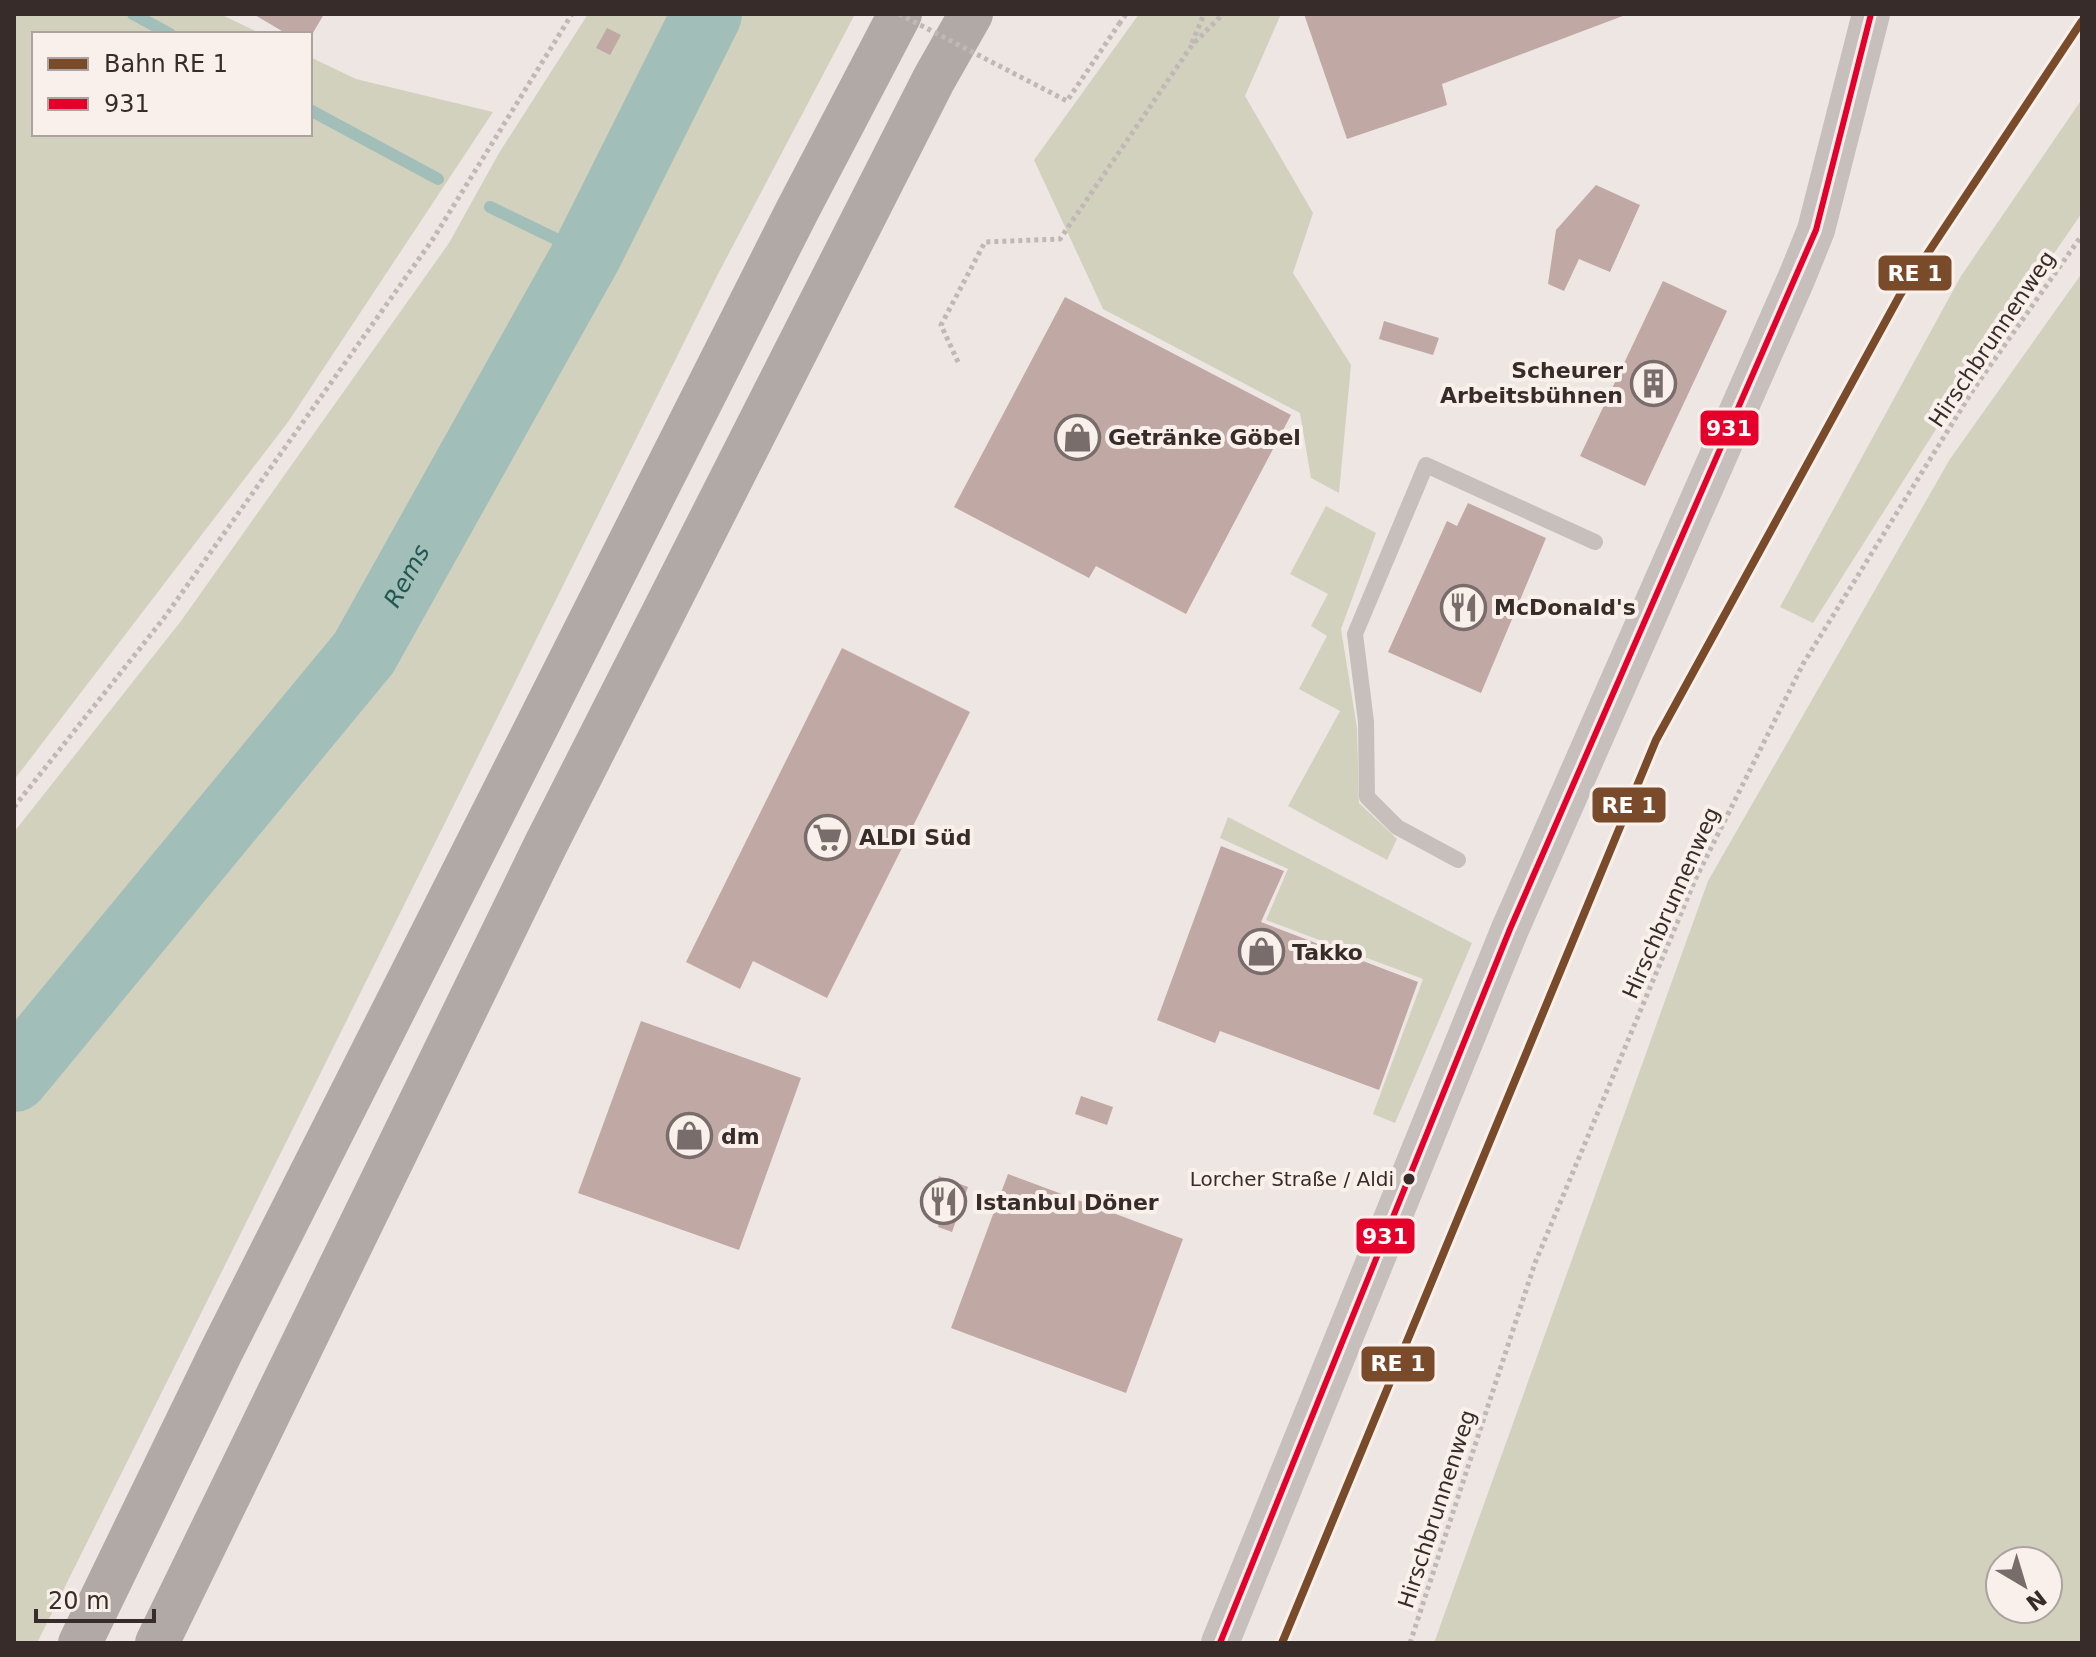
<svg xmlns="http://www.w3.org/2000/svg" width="2096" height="1657" font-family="'DejaVu Sans',sans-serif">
<rect width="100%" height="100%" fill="#eee6e3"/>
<g fill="#d2d1be" fill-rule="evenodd">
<path d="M14,14H220L262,34H34V134H310V57L356,79L493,112L288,422L14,780Z"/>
<path d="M588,14H855L718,274L37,1643H14V832L181,621L449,243L499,153Z"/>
<path d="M1139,14H1281L1245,96L1313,213L1293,273L1351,365L1339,493L1311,478L1300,413L1103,309L1034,160Z"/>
<path d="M2082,99V213L1980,360L1813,623L1780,607L1961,276Z"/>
<path d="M2082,273V1643H1434L1708,881L1950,459ZM2000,1561H2048V1609H2000Z"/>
<path d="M1326,506L1376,533L1341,629L1357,728L1359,803L1397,839L1387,860L1288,806L1340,711L1299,689L1327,636L1311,626L1328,594L1290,574Z"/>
<path d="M1228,817L1472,943L1395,1123L1373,1114L1423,979L1266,920L1288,869L1220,838Z"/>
</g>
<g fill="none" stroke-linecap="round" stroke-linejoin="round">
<g stroke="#a1beb9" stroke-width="12">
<path d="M133,14L170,34"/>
<path d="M310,110L438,179"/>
<path d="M490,207L587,254"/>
</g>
<path stroke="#a1beb9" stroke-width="70" id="s1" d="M14,1077L364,653L587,254L707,14"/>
</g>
<g fill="#c0a8a5">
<path d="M253,14H324L310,38V34H287Z"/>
<path d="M1304,14H1628L1442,84L1447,105L1347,139Z"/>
<path d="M607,28L621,35L610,55L596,48Z"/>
<path d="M1596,185L1640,205L1610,272L1579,259L1564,291L1548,284L1556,230Z"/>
<path d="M1663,281L1727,311L1645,486L1580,456Z"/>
<path d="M1065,297L1291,415L1186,614L1096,566L1089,578L954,507Z"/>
<path d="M1384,321L1439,338L1433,355L1379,339Z"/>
<path d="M1468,503L1546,538L1481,693L1388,652L1447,521L1457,526Z"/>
<path d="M842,648L970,712L827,998L753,961L740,989L686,962Z"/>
<path d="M1221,846L1284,871L1261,922L1418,982L1379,1090L1220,1031L1215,1043L1157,1020Z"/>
<path d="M641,1021L801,1078L739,1250L578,1193Z"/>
<path d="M1081,1096L1113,1107L1107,1125L1075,1114Z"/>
<path d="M1008,1174L1183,1239L1126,1393L951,1328Z"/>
<path d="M939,1176L968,1187L952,1232L938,1227L941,1217L926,1212Z"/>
</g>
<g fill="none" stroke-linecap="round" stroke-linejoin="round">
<g stroke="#bfb8b5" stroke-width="5" stroke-dasharray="4 4" stroke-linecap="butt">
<path d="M1119,24L1126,14"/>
<path d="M1192,43L1204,14"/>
<path d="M958,362L941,325L985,242L1060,239L1192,45L1223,14"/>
<path d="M14,807L164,618L433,239L572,14"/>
<path d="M1410,1643L1535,1263L1695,880L1803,664L1973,390L2082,235"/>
</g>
<path stroke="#c6bfbc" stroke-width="16" d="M1458,860L1397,827L1367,797L1366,722L1355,634L1426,465L1595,542"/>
<path stroke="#c6bfbc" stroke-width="38" d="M1220,1643L1510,929L1797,277L1816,230L1871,14"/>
<g stroke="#b1a9a6" stroke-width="44">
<path d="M80,1643L221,1352L797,211L900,14"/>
<path d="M157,1643L546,844L934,79L971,14"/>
</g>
<path stroke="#bfb8b5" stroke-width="5" stroke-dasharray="4 4" stroke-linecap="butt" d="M899,14L1067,101L1119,24"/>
<defs>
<path id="bus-1" d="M1220,1643L1510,929L1816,230L1871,14"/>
</defs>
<use href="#bus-1" stroke="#f9f0ec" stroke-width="12"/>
<use href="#bus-1" stroke="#e4002b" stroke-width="6"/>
<defs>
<path id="rail-1" d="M1282,1643L1656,740L1900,295L2082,21"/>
</defs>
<use href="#rail-1" stroke="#f9f0ec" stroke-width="14"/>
<use href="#rail-1" stroke="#7a4b2a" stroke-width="8"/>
</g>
<defs>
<symbol id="building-ring" viewBox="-11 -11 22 22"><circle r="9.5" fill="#f9f0ec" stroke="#786d6b" stroke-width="1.5"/><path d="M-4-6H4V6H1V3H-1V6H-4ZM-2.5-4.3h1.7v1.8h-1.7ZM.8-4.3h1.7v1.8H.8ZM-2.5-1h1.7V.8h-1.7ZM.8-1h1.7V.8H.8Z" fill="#786d6b"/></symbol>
<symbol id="shop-ring" viewBox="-11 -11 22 22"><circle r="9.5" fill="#f9f0ec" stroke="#786d6b" stroke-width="1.5"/><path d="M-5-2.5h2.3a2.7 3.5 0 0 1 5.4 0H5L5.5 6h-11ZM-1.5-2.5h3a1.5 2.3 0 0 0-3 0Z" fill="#786d6b"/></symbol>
<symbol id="restaurant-ring" viewBox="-11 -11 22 22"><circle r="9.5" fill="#f9f0ec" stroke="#786d6b" stroke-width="1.5"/><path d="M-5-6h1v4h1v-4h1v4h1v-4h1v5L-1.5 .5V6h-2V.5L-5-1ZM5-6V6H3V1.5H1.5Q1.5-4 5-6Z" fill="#786d6b"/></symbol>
<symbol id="supermarket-ring" viewBox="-11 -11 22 22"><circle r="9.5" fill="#f9f0ec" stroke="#786d6b" stroke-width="1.5"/><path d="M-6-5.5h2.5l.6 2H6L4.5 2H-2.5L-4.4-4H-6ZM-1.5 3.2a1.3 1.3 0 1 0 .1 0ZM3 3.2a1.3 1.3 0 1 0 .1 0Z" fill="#786d6b"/></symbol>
</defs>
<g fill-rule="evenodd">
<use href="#building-ring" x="1628" y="358" width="51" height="51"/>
<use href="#shop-ring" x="1052" y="412" width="51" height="51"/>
<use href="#restaurant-ring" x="1438" y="582" width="51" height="51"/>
<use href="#supermarket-ring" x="802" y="812" width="51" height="51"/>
<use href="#shop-ring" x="1236" y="926" width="51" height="51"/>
<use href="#shop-ring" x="664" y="1110" width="51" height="51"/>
<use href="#restaurant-ring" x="918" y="1176" width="51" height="51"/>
</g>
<circle fill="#382c2a" stroke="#f9f0ec" stroke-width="3" cx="1409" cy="1179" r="7"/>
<g text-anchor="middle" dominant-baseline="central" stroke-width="8" stroke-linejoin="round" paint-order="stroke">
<g font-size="20" fill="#382c2a" stroke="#f9f0ec" text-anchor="end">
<text x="1394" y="1179">Lorcher Straße / Aldi</text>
</g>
<g font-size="22" fill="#382c2a" stroke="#f9f0ec">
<text transform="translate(1992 339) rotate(-56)">Hirschbrunnenweg</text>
<text transform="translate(1671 903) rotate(-66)">Hirschbrunnenweg</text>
<text transform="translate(1437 1509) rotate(-72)">Hirschbrunnenweg</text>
</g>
<g font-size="22" font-weight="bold" fill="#382c2a" stroke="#f9f0ec" text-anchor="start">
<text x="1623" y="370" text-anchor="end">Scheurer<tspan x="1623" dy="25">Arbeitsbühnen</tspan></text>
<text x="1108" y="437">Getränke Göbel</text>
<text x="1494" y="607">McDonald's</text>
<text x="859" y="837">ALDI Süd</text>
<text x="1292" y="952">Takko</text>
<text x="721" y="1136">dm</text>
<text x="975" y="1202">Istanbul Döner</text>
</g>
<g font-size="24" font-style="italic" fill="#225751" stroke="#f9f0ec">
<text stroke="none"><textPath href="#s1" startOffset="638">Rems</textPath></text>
</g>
</g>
<g stroke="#f9f0ec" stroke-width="3">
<rect x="1877" y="254" width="76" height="38" rx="8" fill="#7a4b2a"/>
<rect x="1699" y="409" width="61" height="38" rx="8" fill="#e4002b"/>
<rect x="1591" y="786" width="76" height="38" rx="8" fill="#7a4b2a"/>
<rect x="1355" y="1217" width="61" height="38" rx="8" fill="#e4002b"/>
<rect x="1360" y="1345" width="76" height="38" rx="8" fill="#7a4b2a"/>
</g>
<g font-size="22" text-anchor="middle" font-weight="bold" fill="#fff">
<text x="1915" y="281">RE 1</text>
<text x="1729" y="436">931</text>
<text x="1629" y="813">RE 1</text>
<text x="1385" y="1244">931</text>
<text x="1398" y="1371">RE 1</text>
</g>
<rect width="2096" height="1657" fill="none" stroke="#382c2a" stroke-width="32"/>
<rect x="32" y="32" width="280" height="104" fill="#f9f0ec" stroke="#aca29e" stroke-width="2"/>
<rect x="48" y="58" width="40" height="12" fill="#7a4b2a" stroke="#aca29e" stroke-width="2"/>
<text x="104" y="72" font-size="24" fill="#382c2a">Bahn RE 1</text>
<rect x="48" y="98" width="40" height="12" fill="#e4002b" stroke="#aca29e" stroke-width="2"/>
<text x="104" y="112" font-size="24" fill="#382c2a">931</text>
<g transform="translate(2024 1585) rotate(142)"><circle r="38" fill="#f9f0ec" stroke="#aca29e" stroke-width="2"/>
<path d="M0-6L14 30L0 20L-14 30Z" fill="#786d6b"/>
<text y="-12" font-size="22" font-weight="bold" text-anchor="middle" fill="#382c2a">N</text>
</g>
<path d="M36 1609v12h118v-12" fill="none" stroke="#382c2a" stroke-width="4"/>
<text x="48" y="1609" font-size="24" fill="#382c2a" stroke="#f9f0ec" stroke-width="6" paint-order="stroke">20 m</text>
</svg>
